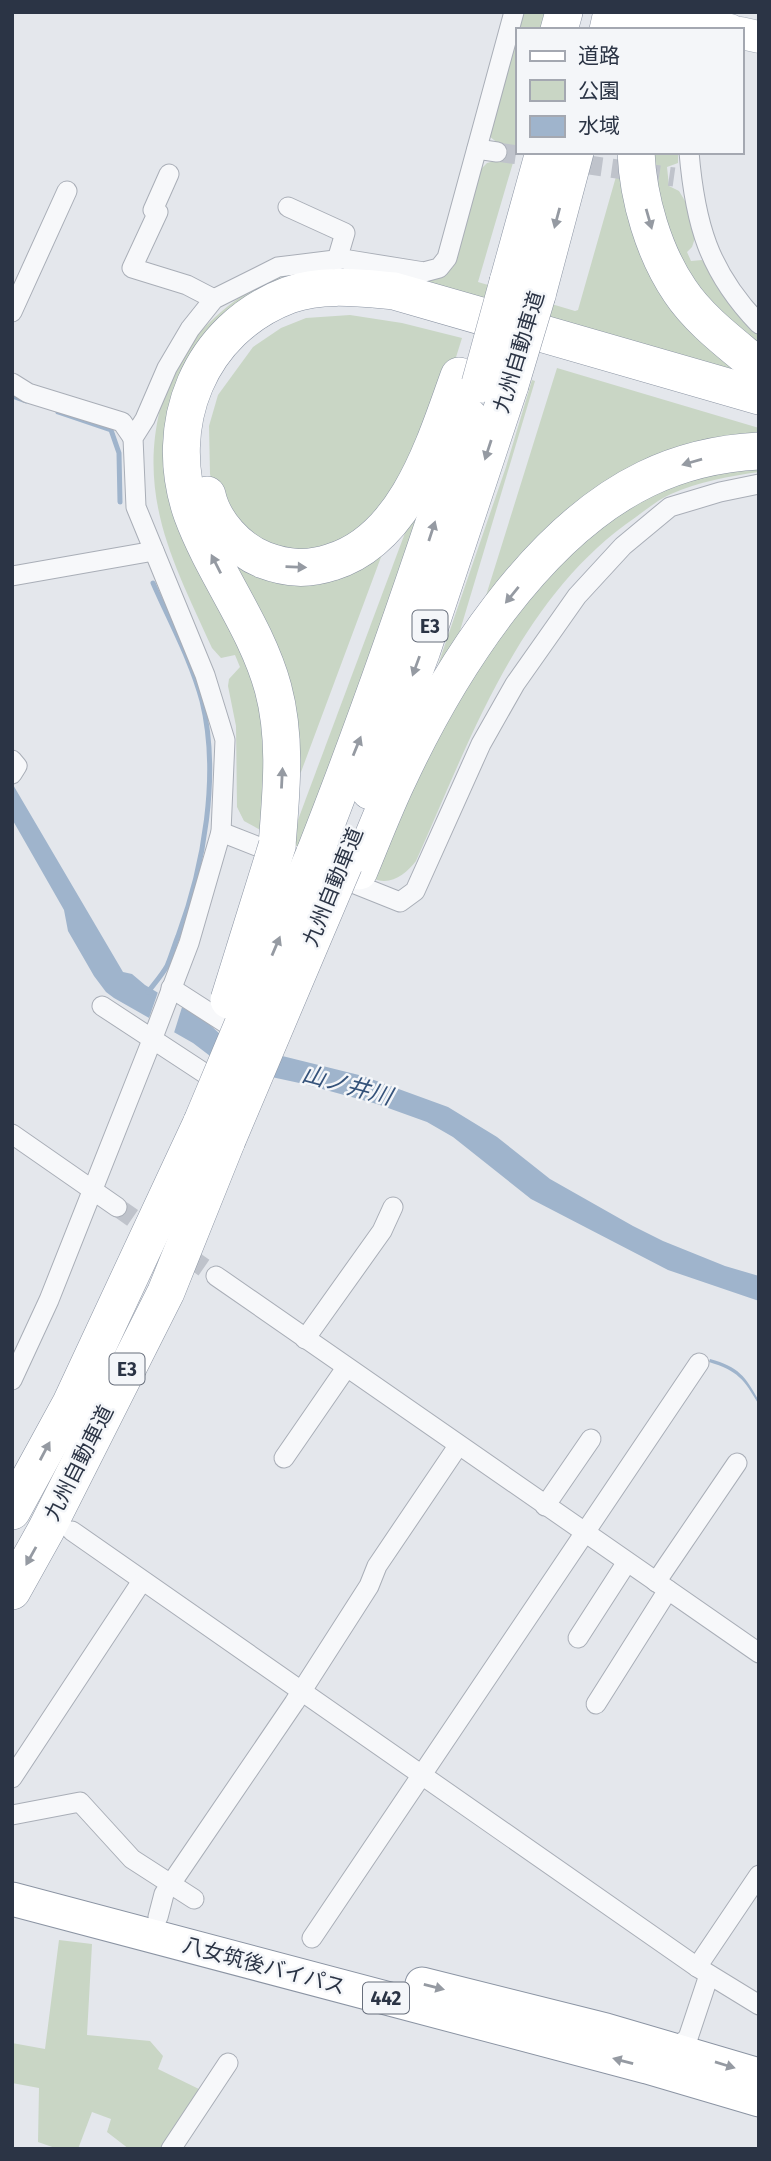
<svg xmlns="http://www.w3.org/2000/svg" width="771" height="2161" font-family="'Fira Sans','Noto Sans JP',sans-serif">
<rect width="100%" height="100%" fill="#e4e7ec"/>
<g fill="#c9d6c5">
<path d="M526,12H552L547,30H517V149L478,282L575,311L578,310L623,152L636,196L759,386L309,280L174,409L227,603L273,733L264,832L244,821L237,807L236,726L228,686L229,679L240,667L235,655L221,658L212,648C176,568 138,501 160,409C167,379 181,353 202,330C226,305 252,285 286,276C337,264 389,272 440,277L452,268L457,257L481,169L487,163L498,160L501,146L488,135L520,16Z"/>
<path d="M653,152H678V163L667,167L669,186L679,191L688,206L696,235L692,247L687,252L691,261L702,260L708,265L759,330V348C745,336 731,325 718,312C676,270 659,209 653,152Z"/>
<path d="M350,315L402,323L462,338L446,389L397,498L324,554L269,550L217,501L210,474L209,426L218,395L253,347L281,328L306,318Z"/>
<path d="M557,368L759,428V444L636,474L479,618Z"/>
<path d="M532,380L535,381L459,634L428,694L506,467Z"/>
<path d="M759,463V472C730,476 698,482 671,494C659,499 647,509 636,517C520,596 471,738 416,861C406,874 390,887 372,878L436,731L533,579L643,493Z"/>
<path d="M421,490L427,491L360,691L301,847L289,844Z"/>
<path d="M387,541L301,772L298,775L222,542L236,556Z"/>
<path d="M59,1940L92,1944L87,2035L150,2041L163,2056L158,2069L203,2091L183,2122L161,2149H129L107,2132L111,2119L92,2112L78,2149H58L38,2142L39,2088L12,2083V2043L45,2049Z"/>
</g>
<g fill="#9fb4cc">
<path d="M12,783L123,972L132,974L145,985L207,1022L221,1035L250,1048L363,1076L448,1107L497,1137L550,1179L633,1226L663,1241L725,1266L759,1276V1301L668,1270L531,1199L453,1137L427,1122L377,1104L304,1084L243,1071L218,1062L193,1043L114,998L106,992L94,976L68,931L64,910L12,819Z"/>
<path d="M710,1359C739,1367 745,1376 759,1401V1405C744,1379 738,1371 709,1362Z"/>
</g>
<path fill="#e4e7ec" d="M159,989L183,1004L173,1036L148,1021Z"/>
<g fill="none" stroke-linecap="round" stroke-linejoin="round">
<g stroke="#9fb4cc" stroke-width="5">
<path d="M12,396L26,401"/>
<path d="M58,412L111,430L119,453L120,502"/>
<path d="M148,992C154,984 162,975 167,966C171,957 174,946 178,936C204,866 220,774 202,701C191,660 170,622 153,583"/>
</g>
<g stroke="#bfc3cb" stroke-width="19" stroke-dasharray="19 10" stroke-linecap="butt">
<path d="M497,152L674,177"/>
<path d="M117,1207L216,1276"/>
</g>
<defs>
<g id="minor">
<path d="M477,149L497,152"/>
<path d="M689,152C695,223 708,271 759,324"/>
<path d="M169,174L153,210L158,212L132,268L187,285L214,299"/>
<path d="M288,207L345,233L337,260"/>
<path d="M12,312L67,191"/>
<path d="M12,383L28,393L122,422L133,438"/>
<path d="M12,576L154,551"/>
<path d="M12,760L17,766L12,774"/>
<path d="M221,832L282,856"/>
<path d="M340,878L400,902L415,891L481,744L515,684L577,596L623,546L670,507L720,492L759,484"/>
<path d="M171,988L244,1035"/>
<path d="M102,1006L224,1086"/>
<path d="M12,1134L117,1207"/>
<path d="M216,1276L759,1653"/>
<path d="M305,1339L382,1231L393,1207"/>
<path d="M12,1380L49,1300L152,1040L189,943L221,832L225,740L205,675L136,507L133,438L145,419L167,368L190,329L214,299L278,267L343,259L424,272L439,268L447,258L514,12"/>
<path d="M284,1458L346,1368"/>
<path d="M545,1506L591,1439"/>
<path d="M72,1531L697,1967L759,2005"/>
<path d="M656,1582L737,1463"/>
<path d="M578,1638L627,1562"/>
<path d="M596,1704L668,1590"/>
<path d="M12,1778L142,1581"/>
<path d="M12,1815L80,1802L132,1859L194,1899"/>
<path d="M158,1917L164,1894L294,1703L369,1586L377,1566L458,1446"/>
<path d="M312,1938L699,1363"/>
<path d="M697,1967L759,1875"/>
<path d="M672,2054L674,2049L688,2038L709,1975"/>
<path d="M171,2149L228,2063"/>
</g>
<g id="primary">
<path d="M657,12L730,30"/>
<path d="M741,33L759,37"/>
</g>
<g id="trunk">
<path d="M12,1899L647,2067L759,2100"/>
<path d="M422,1984L606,2030L759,2075"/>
</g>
<g id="motorway">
<path d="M559,30L564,12"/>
<path d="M608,30L612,12"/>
<path d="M639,30L641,12"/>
<path d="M636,152C638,199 654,253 680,291C700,321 732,344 759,367"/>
<path d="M508,282L544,152"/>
<path d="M537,295L575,152"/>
<path d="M207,495C213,523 238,550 264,560C288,569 308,570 332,562C407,539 435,442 459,376"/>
<path d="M370,791L422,650L510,385"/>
<path d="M277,846C281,793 287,740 273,688C256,626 214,574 192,514C161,425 199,329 289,295C322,283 360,288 394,291L759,396"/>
<path d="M314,855C371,711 421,565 469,417"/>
<path d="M359,871C372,840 384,808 399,777C449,670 536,532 646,479C681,462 720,453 759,451"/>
<path d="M12,1511L71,1403L202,1122"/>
<path d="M12,1591L46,1530L166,1292L227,1140"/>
</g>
</defs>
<use href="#minor" stroke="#a9aeb7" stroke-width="21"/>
<use href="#primary" stroke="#a3abb8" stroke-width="33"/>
<use href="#trunk" stroke="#8b94a3" stroke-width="35"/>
<use href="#motorway" stroke="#8b94a3" stroke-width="38"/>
<use href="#minor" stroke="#f7f8fa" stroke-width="19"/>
<use href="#primary" stroke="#fff" stroke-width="32"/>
<use href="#trunk" stroke="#fff" stroke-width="33"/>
<use href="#motorway" stroke="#fff" stroke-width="37"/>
<defs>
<g id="motorway-bridge">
<path d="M480,384L508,282"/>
<path d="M510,385L537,295"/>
<path d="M229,1000L277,846"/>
<path d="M202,1122L314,855"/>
<path d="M227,1140L344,864"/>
</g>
</defs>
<use href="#motorway-bridge" stroke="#8b94a3" stroke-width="38" stroke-linecap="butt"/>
<use href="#motorway-bridge" stroke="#fff" stroke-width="37"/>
</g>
<defs><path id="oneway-solid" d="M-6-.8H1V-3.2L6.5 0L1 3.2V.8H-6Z" transform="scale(1.75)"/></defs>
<g fill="#959aa2">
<use href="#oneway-solid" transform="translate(557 218) rotate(105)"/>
<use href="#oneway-solid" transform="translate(649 219) rotate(74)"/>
<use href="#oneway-solid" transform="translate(488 450) rotate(108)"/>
<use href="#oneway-solid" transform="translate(692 462) rotate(164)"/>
<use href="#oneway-solid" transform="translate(432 531) rotate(-72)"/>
<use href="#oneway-solid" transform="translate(216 564) rotate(-117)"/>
<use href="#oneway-solid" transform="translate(296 567) rotate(2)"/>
<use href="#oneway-solid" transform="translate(512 595) rotate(129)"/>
<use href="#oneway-solid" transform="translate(416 666) rotate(110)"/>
<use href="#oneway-solid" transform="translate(357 746) rotate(-68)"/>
<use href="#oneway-solid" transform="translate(282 778) rotate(-87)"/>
<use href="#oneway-solid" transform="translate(276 946) rotate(-67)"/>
<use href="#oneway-solid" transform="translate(45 1451) rotate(-62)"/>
<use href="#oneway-solid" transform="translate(31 1556) rotate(119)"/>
<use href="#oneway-solid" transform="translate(434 1987) rotate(14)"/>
<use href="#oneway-solid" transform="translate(623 2061) rotate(-165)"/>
<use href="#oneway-solid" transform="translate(725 2065) rotate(17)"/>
</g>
<g text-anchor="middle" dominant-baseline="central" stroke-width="5" stroke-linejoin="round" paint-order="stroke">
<g fill="#f4f6f9" stroke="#676e7b" stroke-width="2">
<rect x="412.5" y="610.5" width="35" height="31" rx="5"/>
<rect x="109.5" y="1353.5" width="35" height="31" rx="5"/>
<rect x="363" y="1982.5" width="46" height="31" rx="5"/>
</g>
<g font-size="19" font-weight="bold" fill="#2b3445">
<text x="430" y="626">E3</text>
<text x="127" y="1369">E3</text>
<text x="386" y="1998">442</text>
</g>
<g font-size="21" fill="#2b3445" stroke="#f4f6f9">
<text transform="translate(519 352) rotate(-73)">九州自動車道</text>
<text transform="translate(333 887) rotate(-68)">九州自動車道</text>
<text transform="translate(79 1463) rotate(-63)">九州自動車道</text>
<text transform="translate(264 1966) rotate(15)">八女筑後バイパス</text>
</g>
<g font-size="23" font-style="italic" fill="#34527a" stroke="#f4f6f9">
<text transform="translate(347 1085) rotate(15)">山ノ井川</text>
</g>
</g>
<rect width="771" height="2161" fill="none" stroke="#2b3445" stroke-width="28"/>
<rect x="516" y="28" width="228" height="126" fill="#f4f6f9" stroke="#a4a8b1" stroke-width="2"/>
<rect x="530" y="51" width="35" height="10" fill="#ffffff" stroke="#a4a8b1" stroke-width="2"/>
<text x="578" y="63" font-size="21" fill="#2b3445">道路</text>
<rect x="530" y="80" width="35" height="21" fill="#c9d6c5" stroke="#a4a8b1" stroke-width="2"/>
<text x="578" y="98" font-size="21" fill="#2b3445">公園</text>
<rect x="530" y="116" width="35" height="21" fill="#9fb4cc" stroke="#a4a8b1" stroke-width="2"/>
<text x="578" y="133" font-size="21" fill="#2b3445">水域</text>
</svg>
